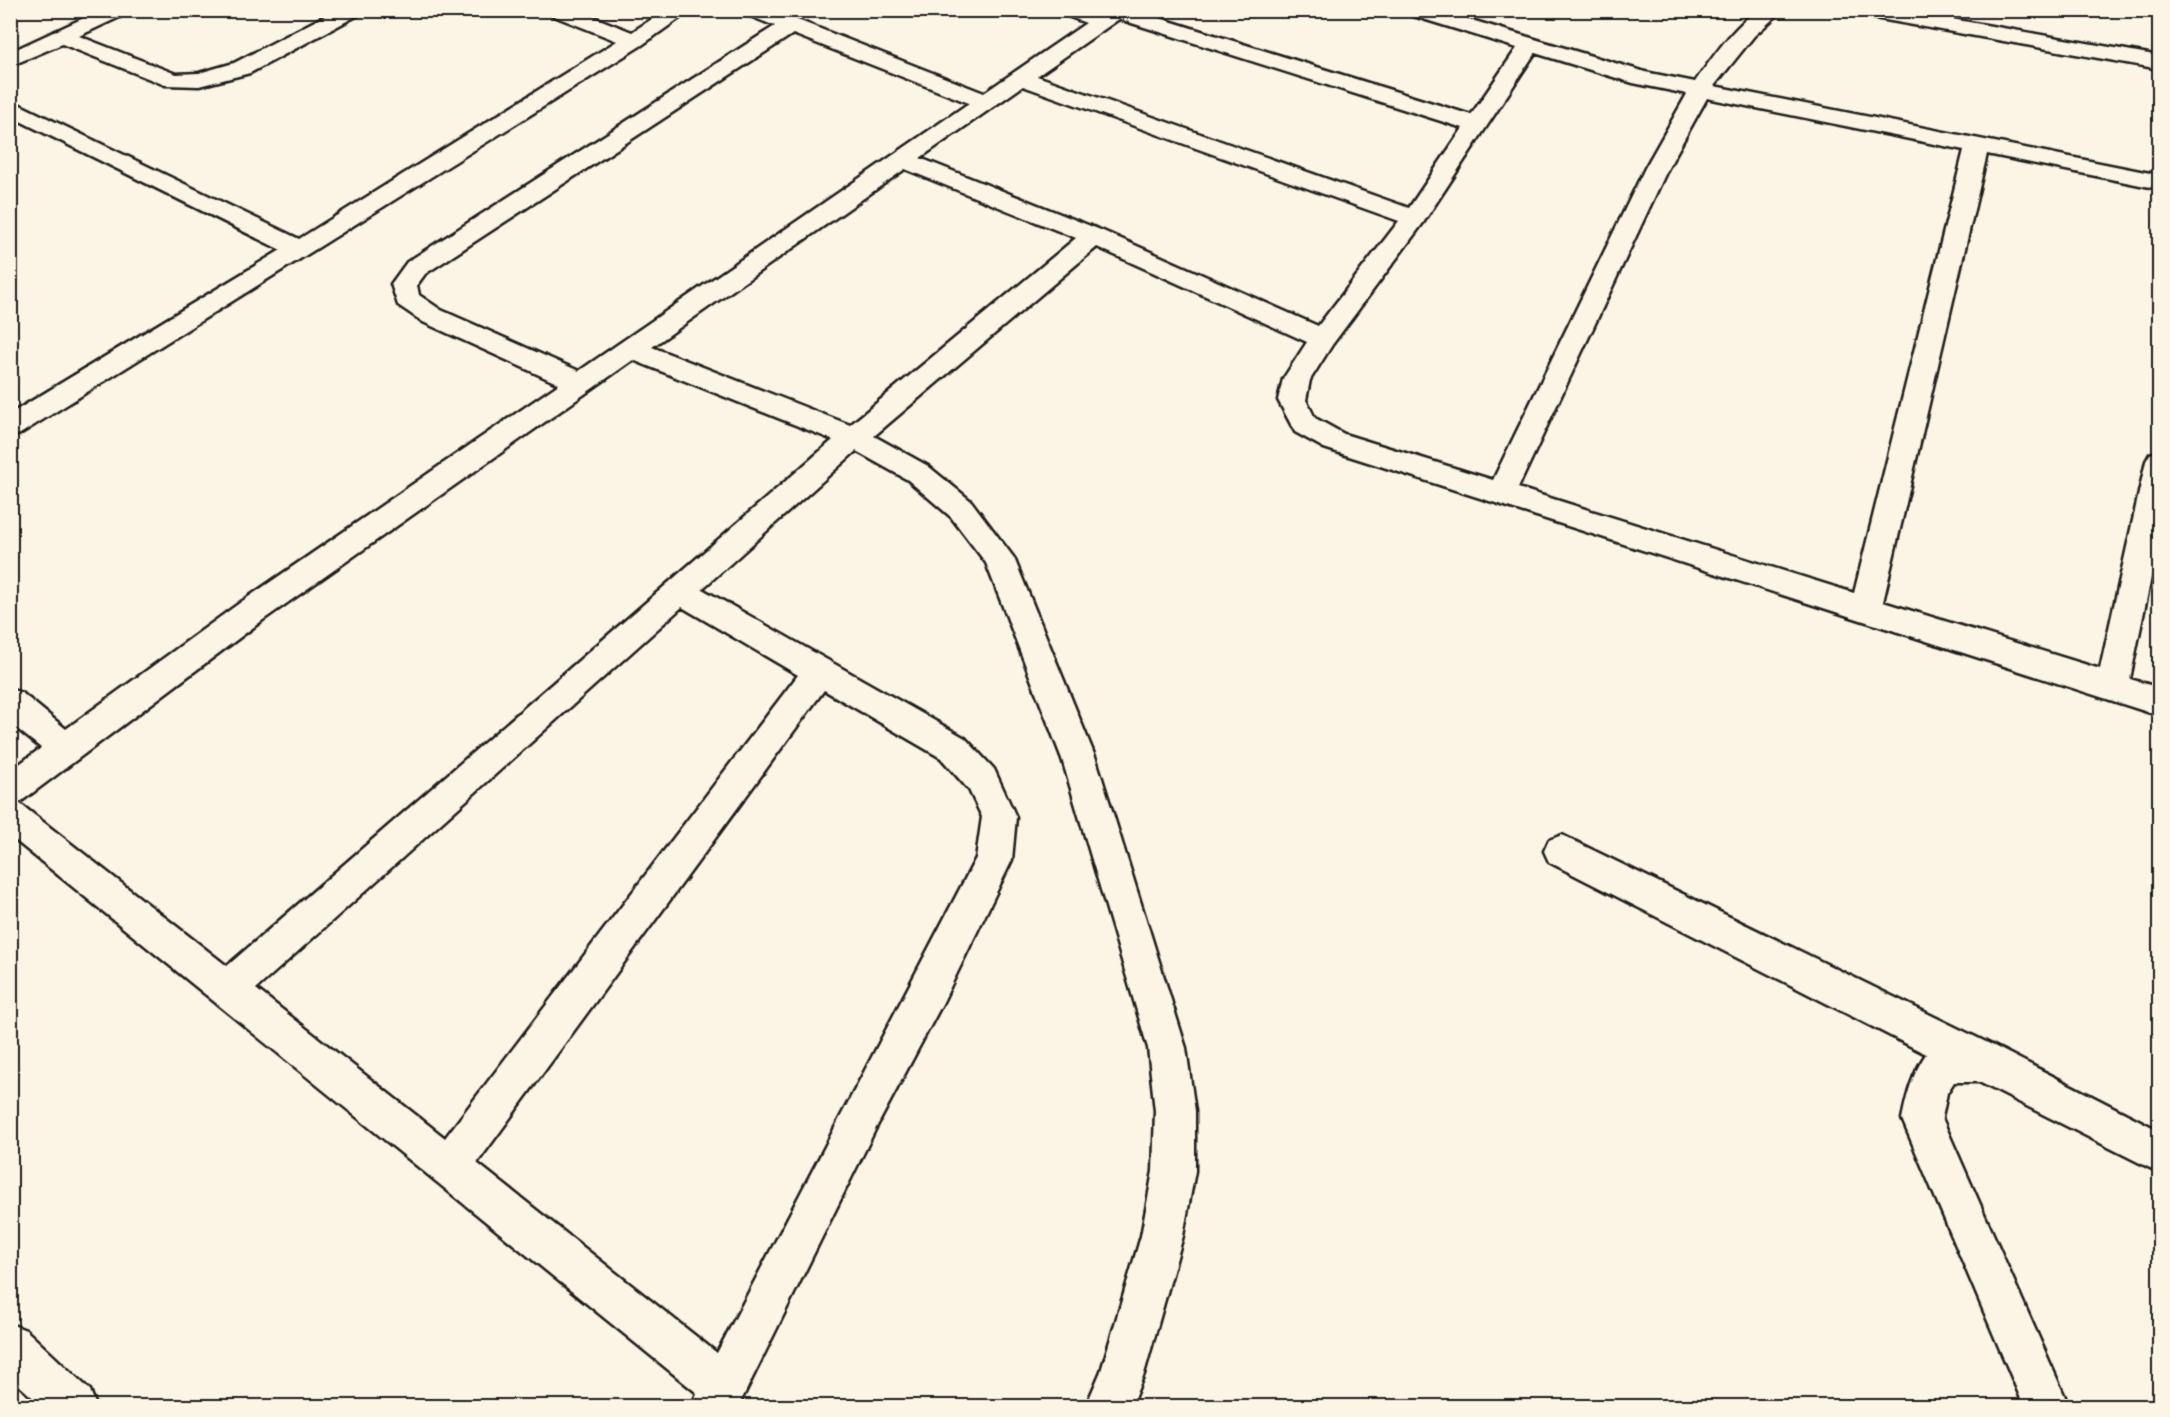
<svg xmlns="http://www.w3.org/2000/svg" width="2170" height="1417" font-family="Mynerve,sans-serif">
<rect width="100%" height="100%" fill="#fcf5e5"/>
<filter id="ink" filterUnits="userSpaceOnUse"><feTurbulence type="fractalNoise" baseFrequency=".0167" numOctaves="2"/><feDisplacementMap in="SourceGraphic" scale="12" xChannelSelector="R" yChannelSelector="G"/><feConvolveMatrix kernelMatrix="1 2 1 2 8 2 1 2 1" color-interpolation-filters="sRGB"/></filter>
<g filter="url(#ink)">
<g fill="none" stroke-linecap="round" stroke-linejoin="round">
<defs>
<g id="minor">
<path d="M101,10H129L126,14L79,36L176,74L199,73L234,63L336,10H363L360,14L250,73L199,86L165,85L62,44L10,66V52Z"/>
<path d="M546,10H576L632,32L666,10H691L642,45L20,434L10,437V414L281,250L10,116V100L299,239L617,41L549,14Z"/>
<path d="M742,10H772L984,93L1086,23L1062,14L1059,10H1090L1099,14L1104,10H1134L1471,115L1517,48L1407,14L1404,10H1438L1645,72L1695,82C1708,64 1738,19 1759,11C1765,8 1776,10 1783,10L1754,36L1714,86L2160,175V189L1987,154L1883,602L2100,669L2146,461L2150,454L2160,451V534L2130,679L2160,688V716L1324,448L1295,432L1278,400L1283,379L1307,342L1097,247L874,436L928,466L971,501L1014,558L1096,759L1186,1048L1195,1111V1171L1183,1236L1144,1374L1131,1406H1086L1101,1371L1141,1236L1153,1171L1155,1111L1148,1048L1062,759L986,563L951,517L908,480L856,451L702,589L965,738L994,769L1016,817L1012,860L942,1004L876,1128L740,1403L738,1406H692L697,1393L10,836V771L41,748L10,723V689L22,693L66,729L241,602L559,384L423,322L398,305L391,284L407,262L775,26L745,14ZM1119,19L1463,128L1409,208L1037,76ZM793,34L969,103L579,371L441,310L419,295L417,285L425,274ZM1535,53L1633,83L1687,94L1645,168L1493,480L1344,434L1315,418L1306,400L1310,380L1332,345L1423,223ZM1023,86L1399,221L1318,326L1103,231L920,158ZM1707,98L1964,150L1854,593L1518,488L1668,168ZM905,169L1076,238L850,425L652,347ZM633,360L833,440L227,966L19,803L263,620ZM682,607L798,675L445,1138L256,989ZM824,690L941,758L969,790L982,817L976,858L717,1353L477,1163Z"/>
<path d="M1853,10H1901L2160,56V69L1863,16L1856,14Z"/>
<path d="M1562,835L1992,1045L2160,1131V1173L1979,1082H1954L1947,1093L1942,1118L2069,1406H2024L1902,1119C1907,1094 1912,1075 1926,1054L1549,862L1544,851L1549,840Z"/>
<path d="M10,1324L26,1330L90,1390L96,1406H42L10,1377Z"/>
</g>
</defs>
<use href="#minor" stroke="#1c1c1c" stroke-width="5"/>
<use href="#minor" fill="#fcf5e5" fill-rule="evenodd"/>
</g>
</g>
<rect width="2170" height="1417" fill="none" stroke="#fcf5e5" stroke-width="36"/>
<rect x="18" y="18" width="2134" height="1381" fill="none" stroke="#1c1c1c" stroke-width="2" filter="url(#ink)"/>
</svg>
